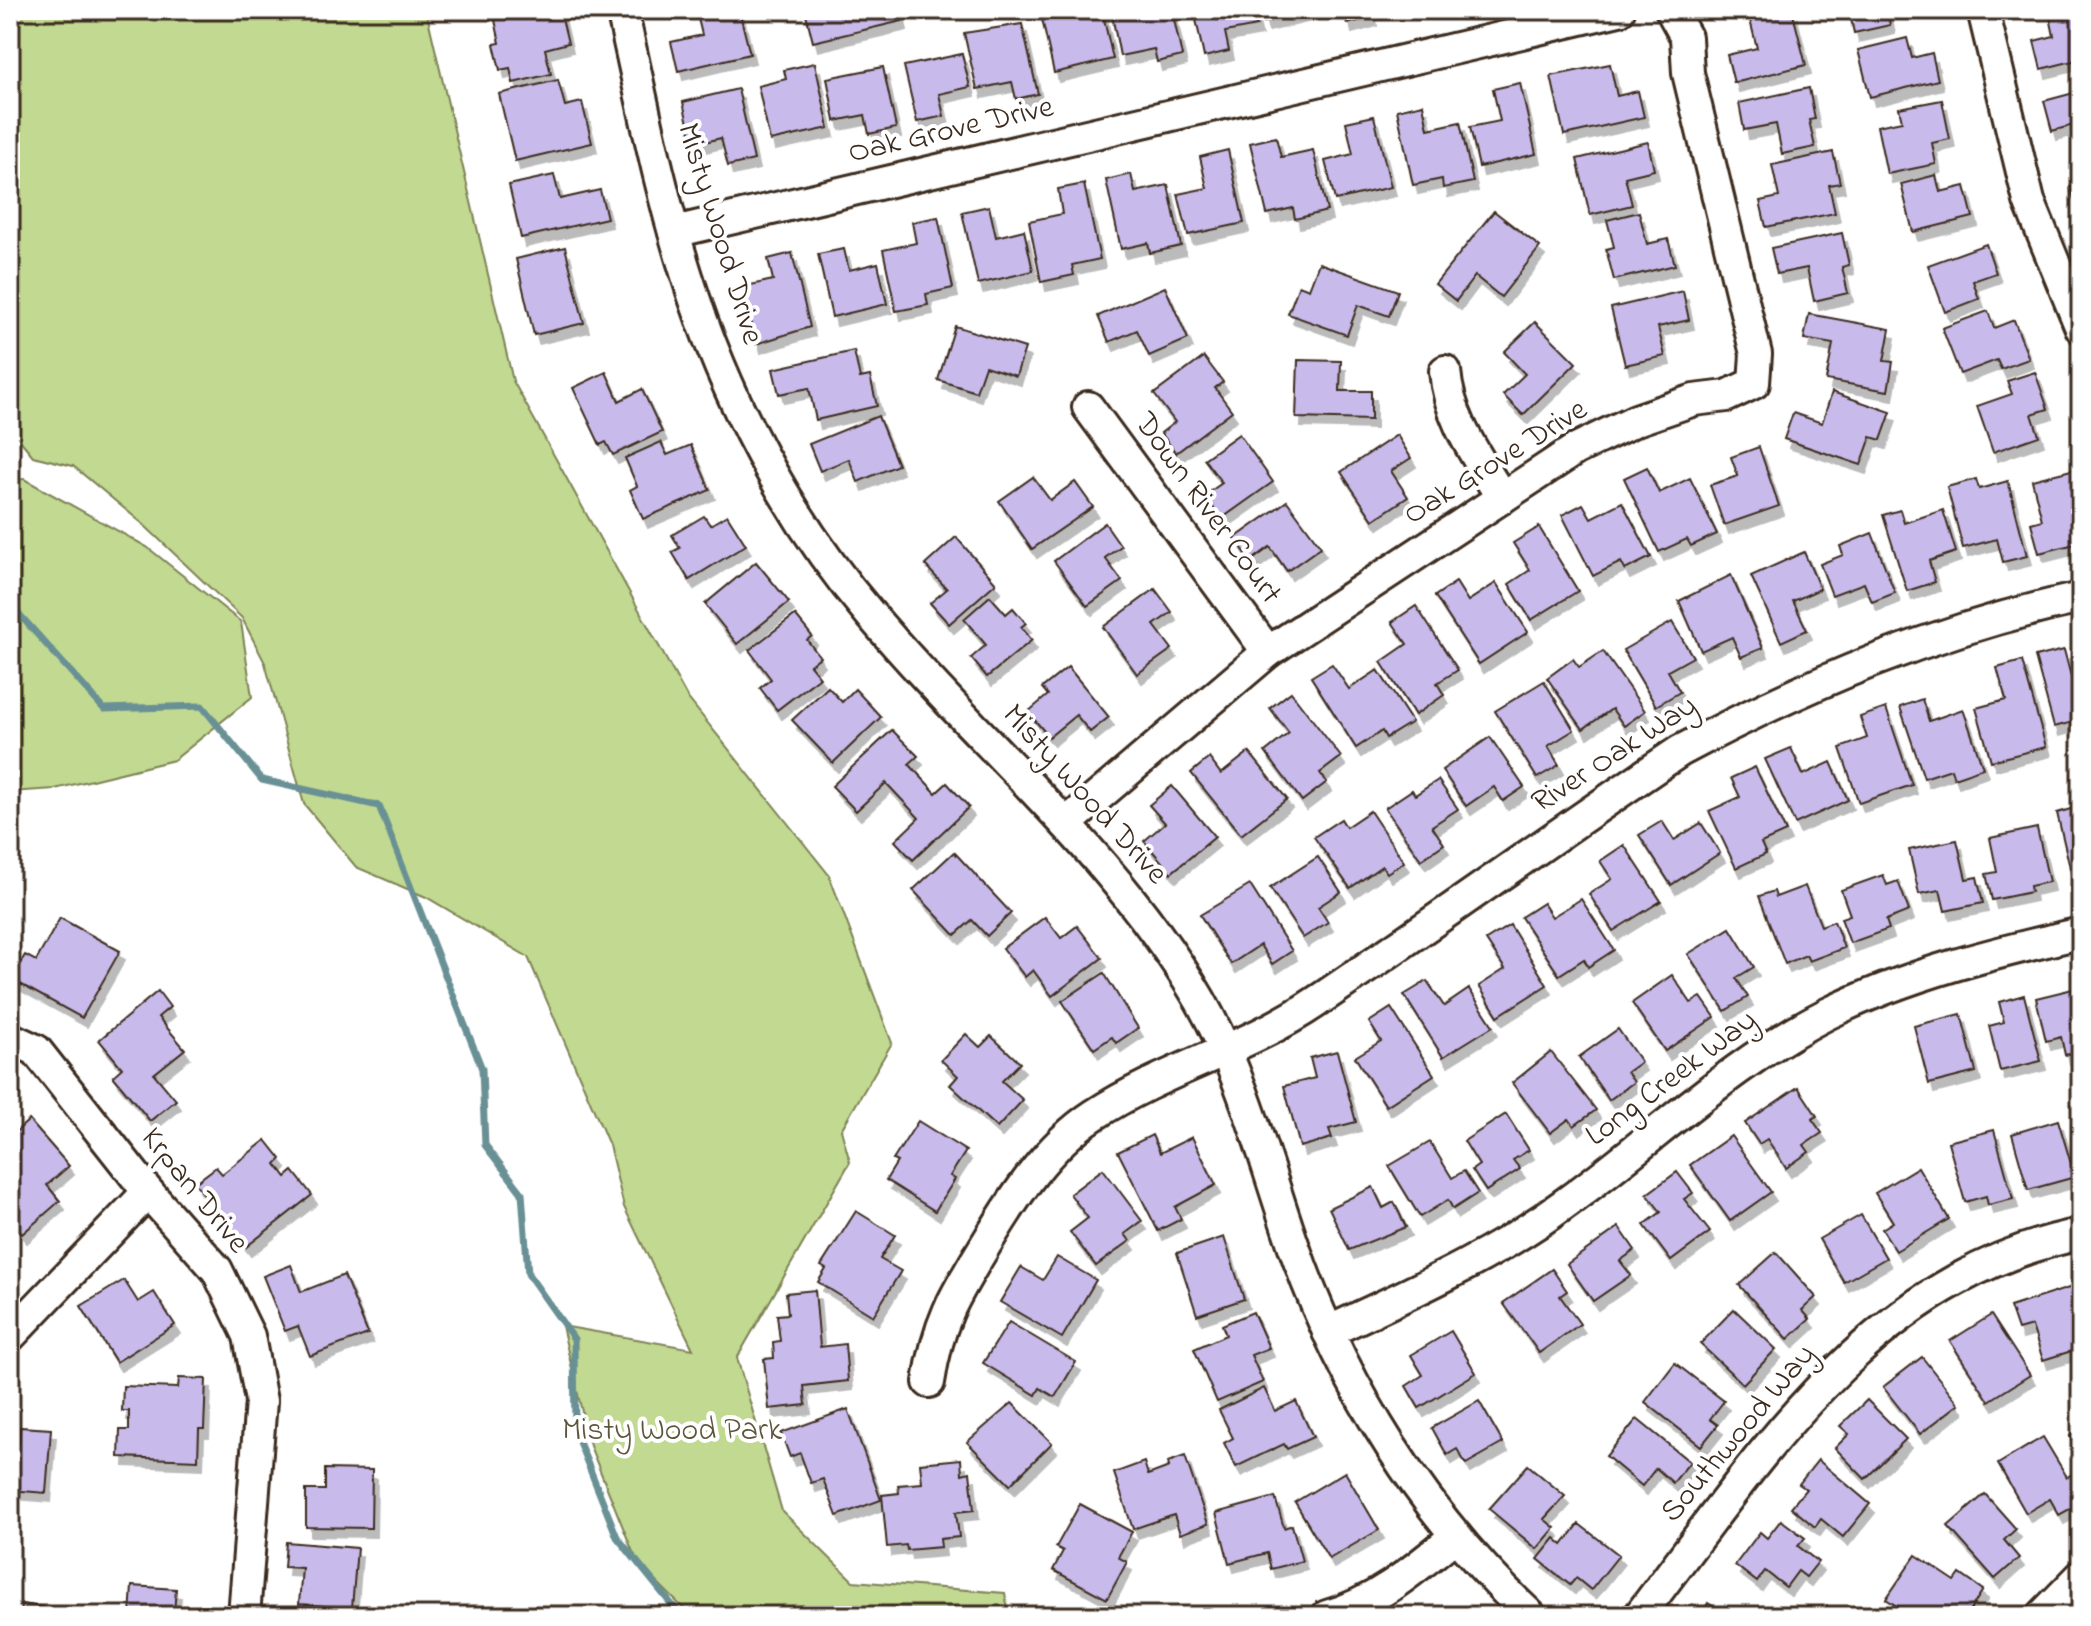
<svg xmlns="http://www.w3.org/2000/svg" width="2091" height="1626" font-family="'Indie Flower',sans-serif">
<defs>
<filter id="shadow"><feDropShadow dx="5" dy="9" stdDeviation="0" flood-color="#0004"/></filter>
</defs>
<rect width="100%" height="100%" fill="#fff"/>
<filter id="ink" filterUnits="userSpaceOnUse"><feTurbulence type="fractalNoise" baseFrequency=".0125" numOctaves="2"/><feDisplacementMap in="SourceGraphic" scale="16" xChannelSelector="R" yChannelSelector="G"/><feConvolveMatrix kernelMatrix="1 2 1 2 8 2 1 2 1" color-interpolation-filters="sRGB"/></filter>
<g filter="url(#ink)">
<g fill="#c1d990" stroke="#7e8257" stroke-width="2">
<path d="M10,10H426L513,381L687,697L829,875L892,1043L841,1130L850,1162L737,1358L782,1511L853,1581L1005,1593L1009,1616H691L637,1562L590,1446L562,1326L693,1349L624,1207L609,1145L528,957L426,897L356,867L304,804L265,663L242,618L143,524L73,466L33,456L10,428Z"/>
<path d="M24,479L147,547L241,622L252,697L174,760L55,789L10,792V481Z"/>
</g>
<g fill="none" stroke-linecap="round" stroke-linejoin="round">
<path stroke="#699195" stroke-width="7" d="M10,604L104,709L202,706L262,780L379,806L482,1069L485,1145L522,1193L528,1274L574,1339L575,1432L617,1537L681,1616"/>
</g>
<g fill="#c8bbec" stroke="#3b2a1e" stroke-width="2" filter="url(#shadow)">
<path d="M541,10H560L568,43L545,49L551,74L513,83L510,68L500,70L494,44L500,43L495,20Z"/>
<path d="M696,10H739L750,54L678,71L671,42L702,35Z"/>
<path d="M805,10H899L902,21L813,42Z"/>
<path d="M1040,10H1102L1113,59L1054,73Z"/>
<path d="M1111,10H1172L1182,56L1157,62L1154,49L1120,56Z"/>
<path d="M1194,10H1253L1257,26L1225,32L1229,51L1204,57Z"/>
<path d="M1261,10H1315L1264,22Z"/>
<path d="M1344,10H1371L1372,17L1347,24Z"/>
<path d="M1792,10L1806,65L1734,83L1727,55L1757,48L1750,20Z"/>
<path d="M1849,10H1887L1890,25L1854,33Z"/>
<path d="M2081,10V59L2041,69L2034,41L2054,36L2050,17Z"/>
<path d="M1022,24L1038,94L1016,99L1012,82L977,89L964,33Z"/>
<path d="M1907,38L1912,58L1932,53L1938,80L1870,97L1858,50Z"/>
<path d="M962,54L970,87L939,94L944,116L917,122L904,66Z"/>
<path d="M815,63L829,128L770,141L758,86L786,79L784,70Z"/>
<path d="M1610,64L1617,96L1638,91L1644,117L1564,135L1551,76Z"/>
<path d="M883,67L896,128L869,134L865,115L835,121L827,78Z"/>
<path d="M558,80L565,106L582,102L592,143L515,161L499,94Z"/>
<path d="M1520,83L1536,154L1479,167L1470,127L1500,121L1493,89Z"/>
<path d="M1809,88L1815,119L1809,120L1815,147L1782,154L1776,124L1744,130L1739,103Z"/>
<path d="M738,89L754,160L728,166L721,138L693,145L683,102Z"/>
<path d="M2081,91V141L2077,124L2052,131L2044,101Z"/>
<path d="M1942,100L1950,139L1932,143L1936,164L1887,174L1877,126L1902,121L1899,108Z"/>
<path d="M1423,104L1428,129L1460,122L1473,182L1443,188L1442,179L1413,185L1397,110Z"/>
<path d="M1374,116L1391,187L1335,200L1325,161L1353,154L1346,122Z"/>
<path d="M1276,137L1281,157L1313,150L1327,211L1295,219L1293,208L1267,214L1250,143Z"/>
<path d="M1648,142L1654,170L1625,177L1632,205L1590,215L1577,159Z"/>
<path d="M1228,150L1244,223L1188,235L1178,194L1207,188L1200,157Z"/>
<path d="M1833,152L1840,183L1829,185L1835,213L1766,227L1760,201L1779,197L1772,165Z"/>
<path d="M1131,174L1135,192L1168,185L1181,246L1150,253L1148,243L1121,249L1106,180Z"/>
<path d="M554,175L560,199L600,190L607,218L521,238L509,185Z"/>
<path d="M1936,175L1940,192L1965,186L1973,217L1913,232L1901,184Z"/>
<path d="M2081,183V220L2070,187Z"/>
<path d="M1084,184L1100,259L1072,265L1074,275L1041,282L1029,221L1062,214L1058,189Z"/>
<path d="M989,206L996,237L1024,230L1033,271L978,284L962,212Z"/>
<path d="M1494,211L1540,247L1501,297L1475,276L1456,301L1435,284Z"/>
<path d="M1639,212L1647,244L1668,239L1675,265L1614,280L1606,249L1614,247L1607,220Z"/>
<path d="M938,217L953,288L926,294L928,305L896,311L883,250L916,243L912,222Z"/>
<path d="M1842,233L1849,265L1842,267L1848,293L1814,301L1807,268L1777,274L1771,248Z"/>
<path d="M1986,244L1996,273L1973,281L1979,299L1945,312L1928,265Z"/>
<path d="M565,247L584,323L534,335L516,259Z"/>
<path d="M844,249L849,270L878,263L887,304L832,317L818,254Z"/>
<path d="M792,253L810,327L756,344L742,287L773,280L768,259Z"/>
<path d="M1319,263L1398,291L1389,316L1358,305L1347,335L1288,314L1299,285L1309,289Z"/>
<path d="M1165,287L1188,339L1149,356L1137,330L1109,342L1098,316Z"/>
<path d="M1683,291L1689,320L1658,327L1665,356L1625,365L1611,308Z"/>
<path d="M1988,311L1994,328L2014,320L2029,359L2001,369L1997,360L1960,374L1942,328Z"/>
<path d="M1809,314L1890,329L1884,361L1893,362L1888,391L1826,380L1833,344L1804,339Z"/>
<path d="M1535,322L1576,363L1523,415L1503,395L1525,374L1504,352Z"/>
<path d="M955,326L1025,348L1016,376L985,366L976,392L938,380Z"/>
<path d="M854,351L860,378L870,376L877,406L816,420L809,388L779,394L773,369Z"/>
<path d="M1204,357L1223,382L1215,388L1232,411L1176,453L1161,433L1175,422L1154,394Z"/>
<path d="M1298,360L1341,361L1340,391H1371V420L1296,418Z"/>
<path d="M606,372L619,401L642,389L662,432L613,455L606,442L600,445L573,388Z"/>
<path d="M2035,372L2048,409L2032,414L2039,436L1993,452L1977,406L2012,394L2007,381Z"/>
<path d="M1832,392L1891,412L1881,440L1871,437L1861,465L1784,439L1793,413L1822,423Z"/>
<path d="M878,416L898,465L858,482L849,459L820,471L809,444Z"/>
<path d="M1239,434L1273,482L1221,519L1205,495L1222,483L1204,459Z"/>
<path d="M1397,435L1411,458L1391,471L1408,497L1373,520L1341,472Z"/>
<path d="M661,442L667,455L691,445L710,490L643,519L630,490L637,486L625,458Z"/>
<path d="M1759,447L1779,506L1724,525L1710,485L1738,476L1731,457Z"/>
<path d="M1647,467L1659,493L1690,478L1717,534L1691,546L1687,539L1659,552L1624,478Z"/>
<path d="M2079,468L2081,518L2073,520L2079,543L2039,553L2031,523L2042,520L2032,480Z"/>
<path d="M1033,477L1050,500L1075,482L1093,507L1032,549L999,501Z"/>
<path d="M1976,479L1979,489L2008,481L2027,556L2003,562L1997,539L1963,548L1947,487Z"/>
<path d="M1287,501L1321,547L1287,571L1270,547L1251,561L1235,538Z"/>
<path d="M1622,502L1651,557L1625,570L1621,562L1593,576L1562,515L1583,504L1591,518Z"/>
<path d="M1900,510L1904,523L1943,510L1956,552L1929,561L1935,582L1907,591L1883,515Z"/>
<path d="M727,515L746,545L689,580L672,552L680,548L672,535L704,516L710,525Z"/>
<path d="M1105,523L1121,546L1105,558L1122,581L1087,606L1054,561Z"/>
<path d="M1539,527L1578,591L1531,620L1509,584L1530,570L1513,543Z"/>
<path d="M1872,533L1895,593L1872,602L1864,583L1832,595L1820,564L1843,555L1840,546Z"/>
<path d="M956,537L996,583L949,624L930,603L947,589L925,565Z"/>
<path d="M1804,552L1820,589L1793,601L1807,630L1781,642L1751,576Z"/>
<path d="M756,562L789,602L737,644L705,604Z"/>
<path d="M1731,575L1763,648L1741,657L1732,637L1701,651L1679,601Z"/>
<path d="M1456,582L1468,601L1496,583L1528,632L1479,664L1435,596Z"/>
<path d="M1155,589L1172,612L1154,625L1172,649L1137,674L1103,627Z"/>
<path d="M990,596L1006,614L1013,608L1026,623L1021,627L1032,640L987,677L971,658L986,645L964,619Z"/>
<path d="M1416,606L1458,670L1437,683L1444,695L1415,715L1381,662L1407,644L1392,622Z"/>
<path d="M795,615L812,636L807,640L820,657L810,665L820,677L777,710L760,688L771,679L749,650Z"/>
<path d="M1672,622L1693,657L1668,671L1680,692L1656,706L1623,650Z"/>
<path d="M2064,650L2072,680L2081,677V720L2054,727L2035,657Z"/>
<path d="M1603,651L1645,711L1624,726L1612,709L1583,729L1547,678L1573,659L1579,667Z"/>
<path d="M2022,661L2046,747L1991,761L1976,708L2006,700L1997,668Z"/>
<path d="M1332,664L1349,689L1378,670L1412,722L1386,738L1382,731L1356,748L1311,677Z"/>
<path d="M1068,667L1109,717L1090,732L1076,715L1049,737L1028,712L1048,695L1042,688Z"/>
<path d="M1544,681L1574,730L1548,746L1559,765L1537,778L1495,711Z"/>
<path d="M828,687L842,702L855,689L881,717L833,763L792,720Z"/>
<path d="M1291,692L1341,757L1320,773L1327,782L1302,801L1265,752L1289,733L1270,708Z"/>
<path d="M1922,699L1929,721L1963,709L1983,768L1954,778L1951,769L1924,778L1900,707Z"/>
<path d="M1886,708L1912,785L1859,803L1840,748L1867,738L1860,717Z"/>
<path d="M892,730L918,756L909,764L936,793L947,783L969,807L913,860L895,841L919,818L886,783L856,811L832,786Z"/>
<path d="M1490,737L1524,787L1503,801L1494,787L1466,806L1442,770Z"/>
<path d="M1791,748L1803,775L1831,762L1848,800L1795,824L1765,759Z"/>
<path d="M1249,752L1287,799L1241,835L1191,773L1209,758L1221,774Z"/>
<path d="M1755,767L1786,832L1761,843L1766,854L1736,868L1709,811L1740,797L1731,778Z"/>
<path d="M1438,780L1458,809L1432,826L1444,844L1421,860L1385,808L1412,790L1415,795Z"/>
<path d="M1172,786L1215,837L1171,873L1144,841L1165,823L1149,805Z"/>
<path d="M2081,806V870L2071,872L2057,813Z"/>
<path d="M1370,811L1404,862L1387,873L1382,866L1350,888L1314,837L1341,819L1346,827Z"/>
<path d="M1662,821L1674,840L1701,823L1720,853L1671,885L1639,835Z"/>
<path d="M2037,828L2049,882L2030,886L2031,892L1992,900L1986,874L1997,872L1990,838Z"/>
<path d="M1957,840L1966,879L1977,877L1983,903L1945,911L1940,890L1919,894L1909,850Z"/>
<path d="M1624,845L1661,901L1613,931L1589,894L1612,879L1600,861Z"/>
<path d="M954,852L1011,913L987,936L972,920L955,935L913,890Z"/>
<path d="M1318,857L1341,892L1318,907L1328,922L1303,938L1270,888Z"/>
<path d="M1883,875L1887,885L1898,881L1909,911L1886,920L1889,929L1850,943L1841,918L1850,915L1841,890Z"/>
<path d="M1250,885L1292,951L1272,964L1260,945L1231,964L1200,915Z"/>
<path d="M1805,886L1821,926L1834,921L1844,948L1809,961L1806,955L1785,964L1759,896L1774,891L1776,897Z"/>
<path d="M1581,899L1614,950L1588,967L1584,959L1559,975L1521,917L1543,903L1552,917Z"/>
<path d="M1045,917L1061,938L1077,926L1102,958L1052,996L1033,970L1025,977L1003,948Z"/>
<path d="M60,918L120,951L82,1018L11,979L25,955L36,961Z"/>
<path d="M1510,925L1547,985L1498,1016L1479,986L1505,969L1486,940Z"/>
<path d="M1730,928L1754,967L1736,978L1748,997L1725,1011L1688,954Z"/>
<path d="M1104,973L1138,1028L1116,1043L1112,1037L1094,1049L1062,1001Z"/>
<path d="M1672,975L1691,1003L1701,997L1715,1017L1665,1051L1632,1003Z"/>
<path d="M1427,981L1444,1006L1469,989L1493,1026L1443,1057L1404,995Z"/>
<path d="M2081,987V1051L2065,1055L2061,1037L2046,1041L2036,998Z"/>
<path d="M158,991L170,1007L158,1017L185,1049L154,1074L176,1100L150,1121L113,1076L122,1068L99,1040Z"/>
<path d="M2024,995L2041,1061L2000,1071L1989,1026L2004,1022L1999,1002Z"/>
<path d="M1391,1008L1434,1075L1386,1106L1355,1057L1381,1041L1369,1022Z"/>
<path d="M1961,1014L1976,1072L1929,1084L1914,1026Z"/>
<path d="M1618,1029L1641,1062L1627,1072L1634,1082L1609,1100L1579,1057Z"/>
<path d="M966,1034L980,1047L991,1036L1020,1063L1002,1081L1023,1100L997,1128L950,1085L958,1076L941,1060Z"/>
<path d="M1337,1051L1356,1122L1329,1129L1332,1138L1300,1147L1284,1086L1315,1078L1310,1058Z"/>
<path d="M1551,1052L1596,1110L1574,1126L1569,1119L1550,1133L1512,1083Z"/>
<path d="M1798,1087L1817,1116L1812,1119L1822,1133L1804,1145L1809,1152L1786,1168L1767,1139L1759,1144L1745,1123Z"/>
<path d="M1506,1114L1529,1150L1513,1160L1520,1169L1486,1191L1472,1170L1479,1165L1464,1141Z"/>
<path d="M29,1120L69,1166L47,1185L60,1201L22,1234L10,1219V1137Z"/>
<path d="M2058,1120L2075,1177L2028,1190L2012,1134Z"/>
<path d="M918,1121L966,1151L950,1176L955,1179L935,1211L886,1180L897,1162L893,1160Z"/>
<path d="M1994,1130L2013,1199L1988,1205L1986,1196L1965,1202L1948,1142Z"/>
<path d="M1152,1135L1160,1153L1192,1137L1216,1185L1175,1207L1181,1219L1158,1231L1118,1152Z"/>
<path d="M1731,1136L1771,1192L1730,1221L1690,1165Z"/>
<path d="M266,1140L281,1159L276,1164L286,1177L293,1171L312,1195L246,1247L195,1183L216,1167L222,1174Z"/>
<path d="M1430,1142L1452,1178L1464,1171L1478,1193L1453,1209L1448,1200L1420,1217L1389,1166Z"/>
<path d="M1918,1167L1949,1219L1896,1251L1882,1229L1893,1222L1875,1193Z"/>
<path d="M1103,1169L1142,1221L1125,1234L1130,1241L1096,1266L1070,1232L1088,1218L1070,1194Z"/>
<path d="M1677,1172L1693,1193L1684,1199L1710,1232L1671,1261L1644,1225L1661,1212L1647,1194Z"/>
<path d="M1373,1187L1383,1208L1394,1202L1406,1227L1349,1250L1329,1208Z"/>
<path d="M856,1211L895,1235L880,1259L901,1271L873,1316L818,1282L826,1269L821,1266Z"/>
<path d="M1861,1215L1886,1258L1844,1282L1819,1239Z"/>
<path d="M1619,1227L1635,1250L1620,1261L1631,1275L1593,1301L1567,1264Z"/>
<path d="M1224,1237L1244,1299L1197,1315L1177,1253Z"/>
<path d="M1776,1252L1816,1297L1802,1310L1810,1319L1788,1339L1739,1285Z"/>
<path d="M1057,1257L1096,1280L1062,1338L1000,1302L1021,1267L1043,1280Z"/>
<path d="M291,1265L301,1292L344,1275L368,1334L310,1356L298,1326L285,1331L263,1276Z"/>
<path d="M1552,1269L1567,1291L1560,1296L1580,1324L1539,1353L1503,1303Z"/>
<path d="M124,1280L138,1302L154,1292L175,1325L116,1362L81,1306Z"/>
<path d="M2072,1287L2081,1316V1321L2074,1323L2081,1348L2043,1360L2032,1326L2018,1330L2010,1307Z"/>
<path d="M815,1290L820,1347L845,1344L848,1381L804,1386L806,1405L769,1409L764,1359L774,1358L773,1342L780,1341L777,1315L788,1314L786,1293Z"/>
<path d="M1734,1309L1776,1349L1743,1384L1700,1344Z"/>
<path d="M1253,1312L1269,1348L1251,1355L1263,1382L1217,1402L1194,1349L1226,1335L1222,1325Z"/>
<path d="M1991,1315L2030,1375L1989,1401L1950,1341Z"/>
<path d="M1009,1322L1076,1362L1055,1397L1040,1388L1036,1395L983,1363Z"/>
<path d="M1451,1331L1476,1373L1419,1408L1406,1386L1423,1375L1411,1355Z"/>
<path d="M1922,1357L1959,1404L1920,1434L1883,1387Z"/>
<path d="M1675,1363L1724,1401L1710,1419L1718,1425L1701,1446L1645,1402Z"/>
<path d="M179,1378L206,1379L204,1429H199L198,1460L119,1457L120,1430H129V1411H122L123,1386L178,1388Z"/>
<path d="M1264,1388L1275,1411L1296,1401L1313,1437L1287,1449L1284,1444L1236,1467L1224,1443L1233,1438L1219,1410Z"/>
<path d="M1867,1400L1906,1439L1865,1479L1835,1448L1849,1434L1840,1426Z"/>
<path d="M1479,1401L1503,1443L1466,1464L1457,1449L1447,1455L1432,1428Z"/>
<path d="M1012,1403L1052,1443L1010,1485L967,1442Z"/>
<path d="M848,1409L881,1500L837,1516L823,1479L811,1483L800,1453L790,1457L781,1433Z"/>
<path d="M1637,1419L1690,1462L1673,1483L1656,1468L1642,1486L1606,1456Z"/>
<path d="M20,1427L51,1429L46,1493L10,1490V1443L19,1444Z"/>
<path d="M2081,1430V1460L2070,1436Z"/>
<path d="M2043,1437L2067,1477L2076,1472L2081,1480V1503L2059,1515L2050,1499L2026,1513L1998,1464Z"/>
<path d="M1185,1456L1208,1524L1180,1534L1174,1515L1133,1529L1114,1473L1144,1462L1148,1475L1169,1467L1168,1462Z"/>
<path d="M961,1459L962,1474L970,1472L974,1510L956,1512L959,1537L940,1539L941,1547L907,1550L906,1545L887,1547L882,1495L899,1493L898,1485L922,1483L920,1463Z"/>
<path d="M1818,1460L1870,1504L1843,1537L1821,1519L1815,1527L1791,1507L1806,1489L1799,1484Z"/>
<path d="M1528,1465L1565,1496L1544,1519L1555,1528L1537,1549L1489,1509Z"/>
<path d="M325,1469L372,1470L371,1528L306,1527V1490H325Z"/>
<path d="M1345,1472L1379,1530L1329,1559L1295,1502Z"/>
<path d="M1985,1494L2016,1529L2004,1540L2019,1558L1995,1579L1948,1526Z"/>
<path d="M1275,1497L1284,1528L1292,1525L1302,1561L1271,1569L1267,1553L1229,1563L1216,1513Z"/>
<path d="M1080,1504L1132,1532L1118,1557L1127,1562L1107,1599L1053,1570L1063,1551L1056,1547Z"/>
<path d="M1781,1520L1805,1538L1798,1546L1818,1562L1806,1577L1798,1571L1786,1587L1765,1571L1757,1582L1735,1565L1760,1532L1767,1538Z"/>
<path d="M1579,1524L1619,1555L1591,1590L1576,1578L1570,1585L1538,1559L1555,1538L1563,1545Z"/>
<path d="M286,1542L357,1548L352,1608L299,1604L302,1568L284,1567Z"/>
<path d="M1916,1555L1955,1581L1960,1574L1983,1590L1966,1616L1947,1608L1942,1616H1912L1886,1599Z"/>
<path d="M132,1586L176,1589L174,1612L194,1616H130Z"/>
<path d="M1708,1603L1730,1616H1701Z"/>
<path d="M22,1604L43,1607L42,1616H10V1612L21,1614Z"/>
</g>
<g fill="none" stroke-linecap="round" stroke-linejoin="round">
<defs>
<g id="street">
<path d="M622,10C642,99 659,189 687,276C725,397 787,517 870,614C980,745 1113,851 1200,1000C1244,1077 1265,1164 1294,1247C1343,1387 1423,1514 1531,1616"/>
<path d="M1983,10L2029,201L2081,328"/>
<path d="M674,232L1619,10"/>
<path d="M1445,371C1449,420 1477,456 1502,498"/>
<path d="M1088,407L1268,652"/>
<path d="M1068,822L1268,652L1576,449L1636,420L1694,400L1727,396L1754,383L1756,354L1688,73L1686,37L1671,10"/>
<path d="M10,1038L36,1050L148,1192L217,1270L249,1336L261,1401L244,1616"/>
<path d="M1328,1332C1410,1293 1493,1257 1567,1202C1653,1140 1732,1062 1827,1014C1908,974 1994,953 2081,933"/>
<path d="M10,1336L148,1192"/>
<path d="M929,1382C938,1321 955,1295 986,1244C1015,1196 1047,1146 1094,1115C1164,1069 1247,1049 1316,1002C1438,920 1558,833 1680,751C1808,683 1939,628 2081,598"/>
<path d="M1327,1616C1377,1602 1415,1569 1454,1537"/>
<path d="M1639,1616C1760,1458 1871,1276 2081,1234"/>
<path d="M2042,1616L2081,1576"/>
</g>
</defs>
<use href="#street" stroke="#3b2a1e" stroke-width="36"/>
<use href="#street" stroke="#fff" stroke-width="30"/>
</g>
</g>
<g text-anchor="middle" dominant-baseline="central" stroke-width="8" stroke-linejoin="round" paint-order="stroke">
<g font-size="32" fill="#3b2a1e" stroke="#fff">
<text transform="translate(951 131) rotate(-13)">Oak Grove Drive</text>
<text transform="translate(719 234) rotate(73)">Misty Wood Drive</text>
<text transform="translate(1496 463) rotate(-32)">Oak Grove Drive</text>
<text transform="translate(1207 509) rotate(54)">Down River Court</text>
<text transform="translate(1615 755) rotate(-33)">River Oak Way</text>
<text transform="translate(1084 795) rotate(48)">Misty Wood Drive</text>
<text transform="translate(1672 1079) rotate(-37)">Long Creek Way</text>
<text transform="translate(194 1191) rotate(51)">Krpan Drive</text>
<text transform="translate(1739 1434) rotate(-50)">Southwood Way</text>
</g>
<g font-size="32" fill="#5c563a" stroke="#fff">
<text x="672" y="1431">Misty Wood Park</text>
</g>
</g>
<rect width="2091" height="1626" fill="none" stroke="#fff" stroke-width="40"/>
<rect x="20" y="20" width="2051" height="1586" fill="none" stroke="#3b2a1e" stroke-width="3" filter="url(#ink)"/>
</svg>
